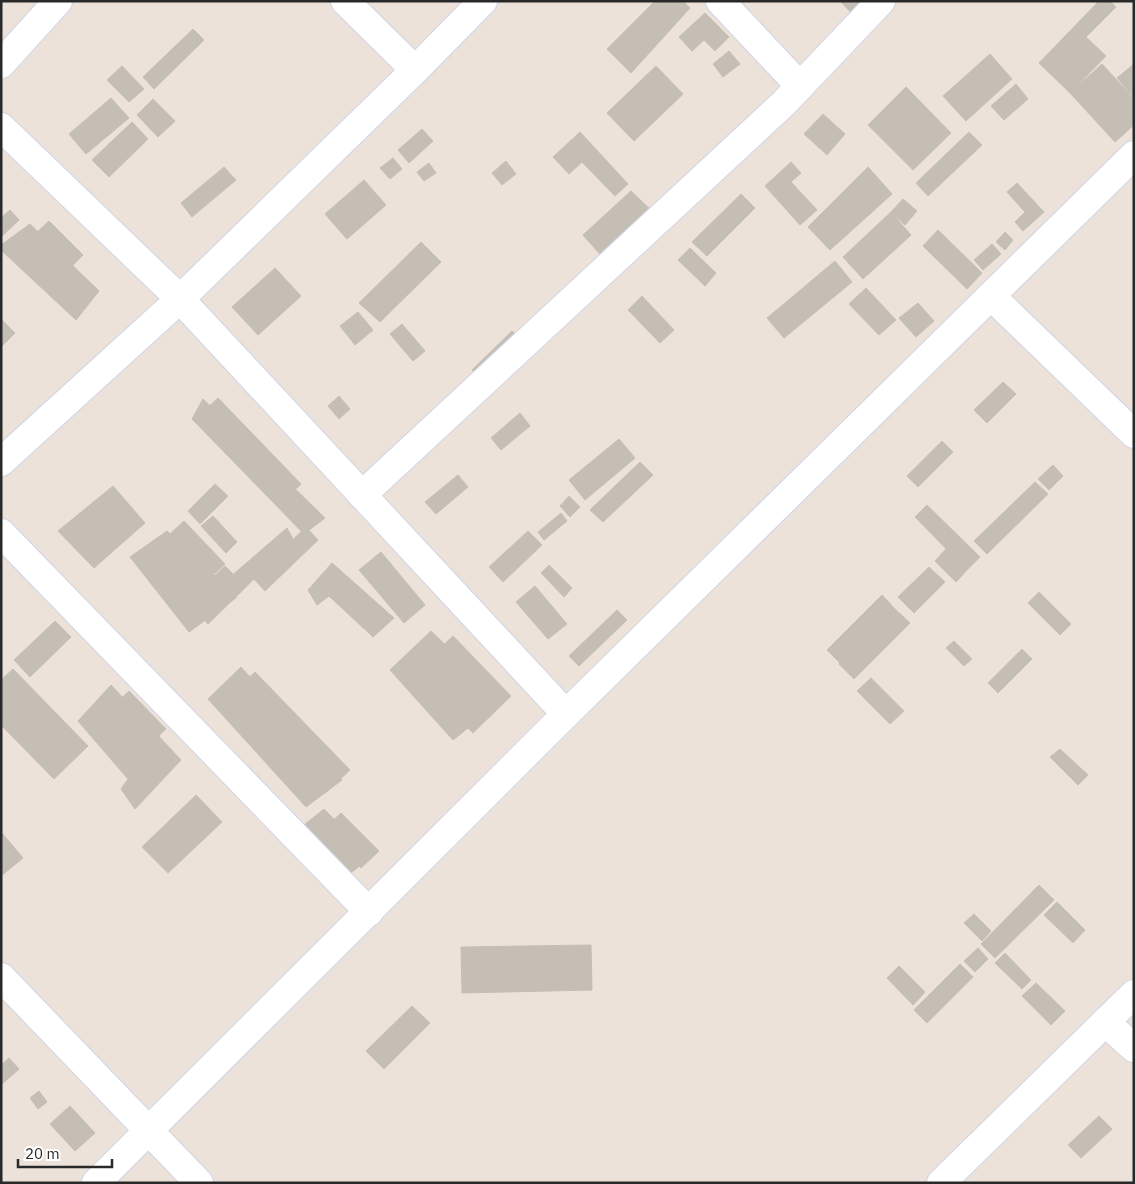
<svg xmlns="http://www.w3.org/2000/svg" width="1135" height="1184" font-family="'IBM Plex Sans',sans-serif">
<rect width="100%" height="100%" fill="#ece2da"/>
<g fill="#c4beb5" stroke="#c7beb3">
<path d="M655,1H683L690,8L631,73L607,49Z"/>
<path d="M840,1H878L858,20Z"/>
<path d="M1099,1H1110L1116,7L1086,37L1106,56L1070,93L1039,63Z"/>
<path d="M705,13L729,37L715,51L704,40L692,51L679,37Z"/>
<path d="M193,29L204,40L154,89L143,77Z"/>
<path d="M729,51L740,64L723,77L713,64Z"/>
<path d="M990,54L1012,79L966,121L943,96Z"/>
<path d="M1102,64L1134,99V125L1115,142L1070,93Z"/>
<path d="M1134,64V98L1117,78Z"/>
<path d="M122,66L144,89L129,102L107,80Z"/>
<path d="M656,66L683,94L634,141L607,113Z"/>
<path d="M1016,84L1028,99L1004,120L991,106Z"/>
<path d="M906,87L951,133L913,170L868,125Z"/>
<path d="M111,98L129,118L86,154L69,134Z"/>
<path d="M153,99L175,121L158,137L137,115Z"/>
<path d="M823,114L845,134L827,155L804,134Z"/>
<path d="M132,122L148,139L109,177L92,160Z"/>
<path d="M422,129L433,141L409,163L398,150Z"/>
<path d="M580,132L628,184L615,196L582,162L569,174L553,157Z"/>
<path d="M969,132L982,145L928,196L916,183Z"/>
<path d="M393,158L402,169L390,179L380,168Z"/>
<path d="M506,161L516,174L502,185L492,173Z"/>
<path d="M791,162L801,173L791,182L817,210L800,225L765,186Z"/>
<path d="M429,163L436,173L424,181L417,172Z"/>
<path d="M224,167L236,180L192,217L181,203Z"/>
<path d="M868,167L892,194L830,250L808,227Z"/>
<path d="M364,180L386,205L347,239L325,214Z"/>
<path d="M1017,183L1044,212L1023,231L1015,222L1025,212L1007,192Z"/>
<path d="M631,191L656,215L606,261L583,235Z"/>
<path d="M741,194L755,208L707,256L692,242Z"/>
<path d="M903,199L917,211L905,225L891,212Z"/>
<path d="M10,210L19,220L1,237V218Z"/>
<path d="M891,212L911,235L863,279L843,257Z"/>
<path d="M49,221L83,255L66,272L32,237Z"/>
<path d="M30,224L99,291L76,320L1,250V245Z"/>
<path d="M938,230L982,273L967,289L923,246Z"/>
<path d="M1005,232L1013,240L1005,250L996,242Z"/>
<path d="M421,242L441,262L380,322L359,303Z"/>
<path d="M992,244L1001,254L983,270L974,260Z"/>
<path d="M690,248L716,273L705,286L678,260Z"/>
<path d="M835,261L852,282L784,338L767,318Z"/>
<path d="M275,268L301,296L258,335L232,307Z"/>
<path d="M866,288L896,320L879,335L849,304Z"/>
<path d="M642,296L674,330L660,343L628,310Z"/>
<path d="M918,303L934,321L916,337L899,318Z"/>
<path d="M358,312L373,330L355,345L340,326Z"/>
<path d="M1,319L15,333L1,347Z"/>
<path d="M402,324L425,351L413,361L390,334Z"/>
<path d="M512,331L523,342L483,381L472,370Z"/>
<path d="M1003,382L1016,394L987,423L974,410Z"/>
<path d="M339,396L350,409L339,419L328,406Z"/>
<path d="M218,398L301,484L286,498L203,412Z"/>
<path d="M203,399L325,518L304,534L192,419Z"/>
<path d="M520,413L530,426L501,450L491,438Z"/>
<path d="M619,439L635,458L585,500L569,480Z"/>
<path d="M942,441L953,452L918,487L907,476Z"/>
<path d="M640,462L653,475L603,522L590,510Z"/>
<path d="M1053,465L1063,476L1049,490L1038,479Z"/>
<path d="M458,475L468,487L436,514L425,502Z"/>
<path d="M1035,482L1048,494L987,554L974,541Z"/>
<path d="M215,484L228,496L200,524L188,511Z"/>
<path d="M113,486L145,523L94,568L58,531Z"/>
<path d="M569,496L580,507L570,517L560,506Z"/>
<path d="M927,505L980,557L967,570L915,517Z"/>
<path d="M561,513L567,521L544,540L538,532Z"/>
<path d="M213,516L237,542L226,553L201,526Z"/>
<path d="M184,521L225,564L194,593L153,550Z"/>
<path d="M306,527L318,540L265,591L253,578Z"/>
<path d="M287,528L293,539L240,593L229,578Z"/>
<path d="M167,531L237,597L189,632L130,557Z"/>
<path d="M528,531L542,545L503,582L489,567Z"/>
<path d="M946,549L967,570L956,582L935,561Z"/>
<path d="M381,552L425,605L404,623L359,570Z"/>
<path d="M332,563L394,618L373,637L329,596L317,605L308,590Z"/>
<path d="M549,565L572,588L564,597L541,573Z"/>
<path d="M225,566L246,587L208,624L187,602Z"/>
<path d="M929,567L945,582L914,613L898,597Z"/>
<path d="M535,586L567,624L548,639L516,602Z"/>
<path d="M1039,592L1071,624L1060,635L1028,603Z"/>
<path d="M882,595L895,609L840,663L827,650Z"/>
<path d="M895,609L910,623L854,679L839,664Z"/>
<path d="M617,610L627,620L579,666L569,656Z"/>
<path d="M55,621L71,637L30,677L14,660Z"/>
<path d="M431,631L503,700L453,740L390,670Z"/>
<path d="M453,636L511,696L473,733L414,673Z"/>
<path d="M954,641L972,659L964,666L946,648Z"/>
<path d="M1022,649L1032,659L998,693L988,683Z"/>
<path d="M241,667L342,780L306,807L208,699Z"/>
<path d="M13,669L88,746L54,779L1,725V680Z"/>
<path d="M255,672L350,770L324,794L229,697Z"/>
<path d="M871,678L904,711L890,724L857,691Z"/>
<path d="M111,685L181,760L135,809L121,789L128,779L78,721Z"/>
<path d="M129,691L166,729L131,762L94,725Z"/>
<path d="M1060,749L1088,775L1078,785L1050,757Z"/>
<path d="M196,795L222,822L168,873L142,847Z"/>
<path d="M324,809L371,857L348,875L304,825Z"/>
<path d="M341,813L379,851L361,868L323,830Z"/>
<path d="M1,832L23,858L1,876Z"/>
<path d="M1039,885L1054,900L995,958L981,944Z"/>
<path d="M1057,902L1085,930L1073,943L1044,915Z"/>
<path d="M974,914L991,931L982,941L964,923Z"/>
<path d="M591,945L592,990L462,993L461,947Z"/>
<path d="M978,948L988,959L975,972L964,961Z"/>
<path d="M1005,953L1031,980L1022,989L995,963Z"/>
<path d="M960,964L973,977L927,1023L914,1010Z"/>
<path d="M899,966L925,992L913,1005L887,978Z"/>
<path d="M1036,983L1065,1011L1051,1025L1022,996Z"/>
<path d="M412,1006L430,1023L384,1069L366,1051Z"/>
<path d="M9,1058L19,1069L1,1085V1065Z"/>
<path d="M39,1091L47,1102L38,1109L30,1098Z"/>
<path d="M70,1106L95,1133L75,1151L50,1124Z"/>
<path d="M1099,1116L1112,1129L1081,1158L1068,1145Z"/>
</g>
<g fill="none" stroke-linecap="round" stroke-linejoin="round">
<defs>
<g id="minor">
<path d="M345,1L415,70"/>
<path d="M720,1L800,86"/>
<path d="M1,64L58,1"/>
<path d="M1,127L180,299L566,714"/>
<path d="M991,296L1134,434"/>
<path d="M1,462L180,299L415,70L483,1"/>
<path d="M362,495L784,103L881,1"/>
<path d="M1,533L369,912"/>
<path d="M1,977L199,1183"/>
<path d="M1105,1022L1134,1048"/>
<path d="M96,1183L566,714L1134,155"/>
<path d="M941,1183L1134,994"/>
</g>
</defs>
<use href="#minor" stroke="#cfd5e3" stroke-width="30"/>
<use href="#minor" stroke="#fff" stroke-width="28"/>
</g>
<rect width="1135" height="1184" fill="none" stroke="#292929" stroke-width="5"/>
<path d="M18 1159v8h94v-8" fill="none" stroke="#292929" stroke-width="2.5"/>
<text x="25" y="1159" font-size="15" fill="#292929" stroke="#ffffff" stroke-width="4" paint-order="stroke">20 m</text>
</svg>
